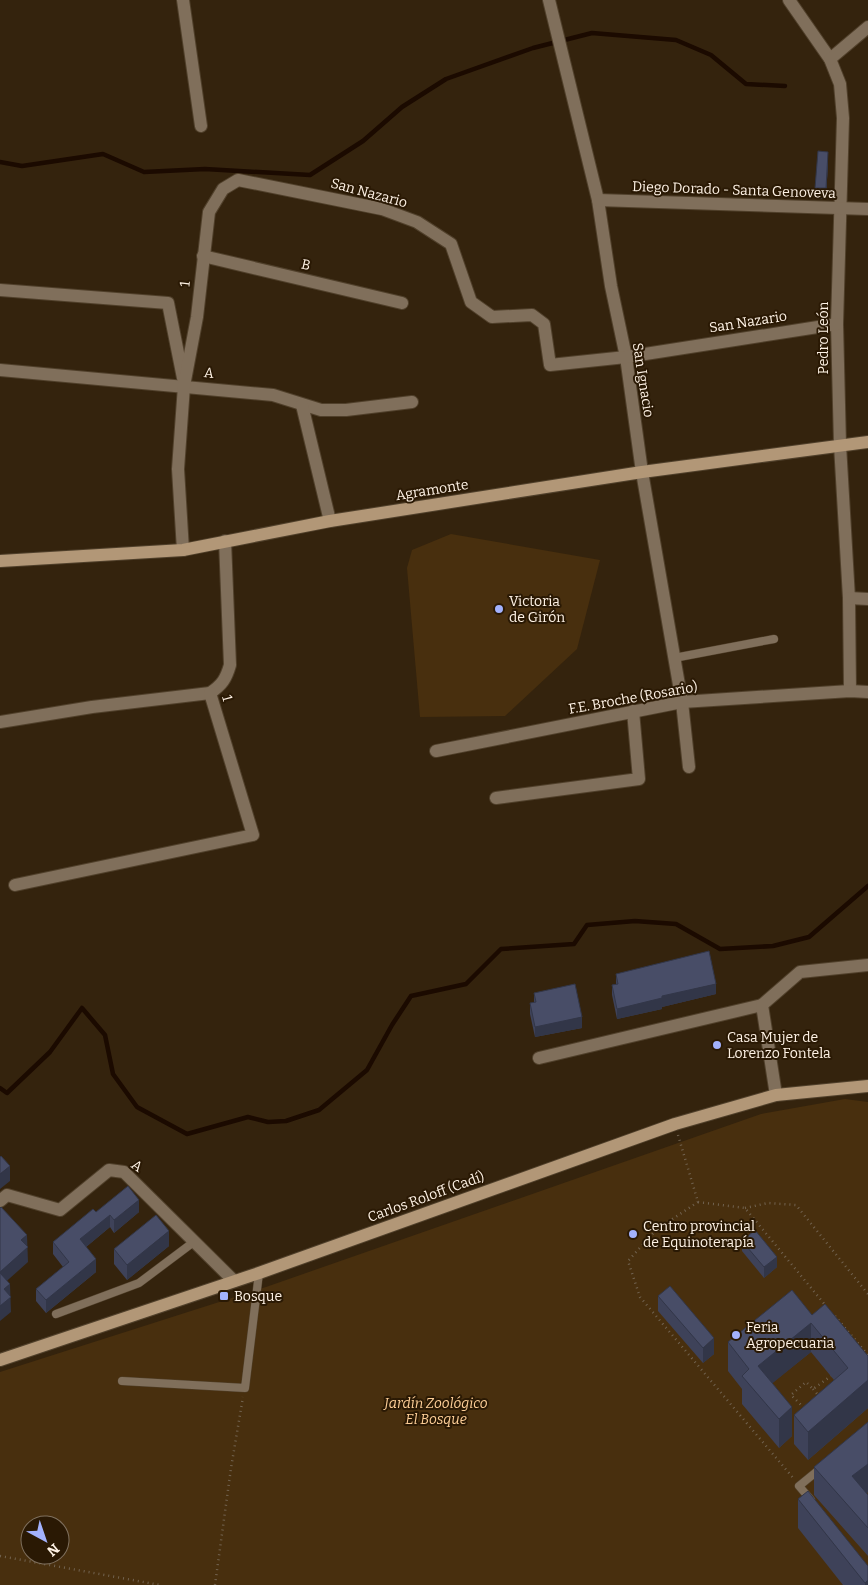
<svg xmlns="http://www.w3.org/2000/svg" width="868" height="1585" font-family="Bitter,serif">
<rect width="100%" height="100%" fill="#34230d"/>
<g fill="#482f0e" fill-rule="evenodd">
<path d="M451,534L600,560L577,649L505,716L420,717L407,568L412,550Z"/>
<path d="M845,1099L868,1102V1585H0V1372L266,1287L761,1114ZM30,1525H60V1555H30Z"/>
</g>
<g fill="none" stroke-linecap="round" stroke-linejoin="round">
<g stroke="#1b0a00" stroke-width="4.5">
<path d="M0,162L22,166L103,154L144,172L205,169L310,175L363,141L402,107L446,79L533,48L592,33L676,40L711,55L746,84L785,86"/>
<path d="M0,1088L7,1093L50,1052L82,1008L105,1035L113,1074L137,1107L187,1134L248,1117L268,1122L286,1121L319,1110L367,1070L392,1025L411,996L466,984L501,949L574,944L587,925L635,921L676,924L720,949L773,946L809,937L868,886"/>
</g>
<defs>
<g id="lane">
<path d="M674,658L774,639"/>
<path d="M56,1314L139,1283L195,1241"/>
<path d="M122,1381L245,1388L259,1273"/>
<path d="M811,1500L799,1486L821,1468"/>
</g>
<g id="street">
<path d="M183,0L201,126"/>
<path d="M549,0L598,200L611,286L626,357L642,472L682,702L689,767"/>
<path d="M789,0L830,59L840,84L843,118L837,324L840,445L849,598L850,691"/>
<path d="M830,59L868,27"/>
<path d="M598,200L868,209"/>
<path d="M203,256L402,303"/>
<path d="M0,290L168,303L183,378"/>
<path d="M0,370L273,395L321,410H346L412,402"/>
<path d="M302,405L330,521"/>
<path d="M183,550L178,469L184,386L197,317L209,212L223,189L238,180L382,209L417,222L451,244L471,302L492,317L532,315L544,324L550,365L626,357L837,324"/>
<path d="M849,598L868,599"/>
<path d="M0,722L92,707L210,693C222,685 226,679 230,665L225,541"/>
<path d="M436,751L682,702L850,691L868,692"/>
<path d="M496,798L639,779L633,711"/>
<path d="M15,885L253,835L210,693"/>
<path d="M539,1058L762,1005"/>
<path d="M776,1095L762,1005L800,972L868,965"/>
<path d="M0,1201L7,1195L60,1210L109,1170L124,1172L234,1281"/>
</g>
<g id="secondary">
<path d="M0,561L183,550L330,521L642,472L868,442"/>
<path d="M0,1360L259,1273L675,1124L776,1095L868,1086"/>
</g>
</defs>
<use href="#lane" stroke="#50402b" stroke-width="9"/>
<use href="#street" stroke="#50402b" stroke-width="14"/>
<use href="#secondary" stroke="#50402b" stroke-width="14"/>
<g stroke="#726350" stroke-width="2.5" stroke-dasharray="1 4" stroke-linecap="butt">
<path d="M678,1135L698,1202L745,1208L826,1306"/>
<path d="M698,1202L656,1230L628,1261L640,1297L794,1479"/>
<path d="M745,1208L768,1203L796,1205L868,1294"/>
<path d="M835,1316L868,1355"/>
<path d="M813,1389L818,1395"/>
<path d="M804,1408L791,1395L806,1382L813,1389L831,1376"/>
<path d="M0,1556L160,1585"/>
<path d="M215,1585L231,1468L243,1397"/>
</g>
<use href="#lane" stroke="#806f5b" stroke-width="8"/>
<use href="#street" stroke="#806f5b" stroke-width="12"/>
<use href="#secondary" stroke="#b29777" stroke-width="12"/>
</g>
<g fill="#3e4259">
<path d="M828,162L826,199L815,198V188Z"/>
<path d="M616,974L716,994L662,1007V1009L617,1019L612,995V985L616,984Z"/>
<path d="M534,993L582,1028L535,1037L530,1014V1003H534Z"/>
<path d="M96,1212H139L114,1233L110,1227L86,1247L96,1272L46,1313L36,1301V1289L63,1267L53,1254V1242Z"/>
<path d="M742,1241L777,1267L764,1278L742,1251Z"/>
<path d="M169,1246L127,1280L114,1264V1249Z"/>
<path d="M658,1296L714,1354L703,1363L658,1311Z"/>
<path d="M812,1315L868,1356V1408L808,1460L794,1444V1415L834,1380L811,1352L772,1383L792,1436L779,1448L742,1404V1389L728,1371V1342Z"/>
<path d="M868,1422V1492L867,1493L868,1495V1556L814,1495V1467Z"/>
<path d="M798,1499L868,1585H843L798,1528Z"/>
</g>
<g fill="#323648">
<path d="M828,152V162L826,199V188Z"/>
<path d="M716,984V994L662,1007V1009L617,1019V1009L662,996Z"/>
<path d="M582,1017V1028L535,1037V1027Z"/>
<path d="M10,1166V1181L0,1189V1174Z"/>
<path d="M139,1200V1212L114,1233V1220Z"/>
<path d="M110,1215V1227L80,1252V1239Z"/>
<path d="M169,1231V1246L127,1280V1265Z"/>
<path d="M27,1235L28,1262L0,1287V1272L21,1240Z"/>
<path d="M777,1257V1267L764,1278V1267Z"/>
<path d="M96,1259V1272L46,1313V1300Z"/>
<path d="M10,1284L11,1312L0,1321V1306L4,1289Z"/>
<path d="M811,1323V1352L758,1395V1366Z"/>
<path d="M714,1338V1354L703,1363V1348Z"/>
<path d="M868,1380V1408L808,1460V1432Z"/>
<path d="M792,1407V1436L779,1448V1419Z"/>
<path d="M868,1464V1492L852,1504V1476Z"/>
<path d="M868,1580V1585H865V1583Z"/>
</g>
<g fill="#484d67" stroke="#323648">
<path d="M818,151L828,152L826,188H815Z"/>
<path d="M709,951L716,984L662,996V998L617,1009L612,985L618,984L616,974Z"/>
<path d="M575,984L582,1017L535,1027L530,1003L536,1002L534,993Z"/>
<path d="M1,1156L10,1166L0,1174V1157Z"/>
<path d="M128,1186L139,1200L114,1220L110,1215L80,1239L96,1259L46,1300L36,1289L69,1262L53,1242L93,1209L96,1212Z"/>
<path d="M1,1207L27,1235L21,1240L28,1247L0,1272V1208Z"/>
<path d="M156,1215L169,1231L127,1265L114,1249Z"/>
<path d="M755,1230L777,1257L764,1267L742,1241Z"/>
<path d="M0,1273L10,1284L4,1289L11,1297L0,1306Z"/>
<path d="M670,1286L714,1338L703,1348L658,1296Z"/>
<path d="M792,1290L812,1315L825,1304L868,1356V1380L808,1432L794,1415L848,1368L811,1323L758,1366L792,1407L779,1419L742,1376L749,1369L728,1342Z"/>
<path d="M868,1422V1464L852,1476L868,1495V1528L814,1467Z"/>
<path d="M808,1491L868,1566V1580L865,1583L798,1499Z"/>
</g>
<g fill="#a3b2fd" stroke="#2a1904" stroke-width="2">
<circle cx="499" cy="609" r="5"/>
<circle cx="717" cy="1045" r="5"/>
<circle cx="633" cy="1234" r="5"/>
<rect x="219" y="1291" width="10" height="10" rx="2.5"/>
<circle cx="736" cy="1335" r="5"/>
</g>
<g text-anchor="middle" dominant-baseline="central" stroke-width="4" stroke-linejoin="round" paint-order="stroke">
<g font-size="14" fill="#fef2e5" stroke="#2a1904">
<text transform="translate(734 190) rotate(2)">Diego Dorado - Santa Genoveva</text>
<text transform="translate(369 193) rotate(15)">San Nazario</text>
<text transform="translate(306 265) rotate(13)">B</text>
<text transform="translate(185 284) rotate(-84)">1</text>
<text transform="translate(748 322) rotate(-9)">San Nazario</text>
<text transform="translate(823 338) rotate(-90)">Pedro León</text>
<text transform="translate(209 373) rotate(6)">A</text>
<text transform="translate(643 380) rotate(81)">San Ignacio</text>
<text transform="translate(432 490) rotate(-9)">Agramonte</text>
<text transform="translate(227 698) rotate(75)">1</text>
<text transform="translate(633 698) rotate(-10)">F.E. Broche (Rosario)</text>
<text transform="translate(137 1166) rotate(35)">A</text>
<text transform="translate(426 1197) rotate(-20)">Carlos Roloff (Cadí)</text>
</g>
<g font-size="14" fill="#fef2e5" stroke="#2a1904" text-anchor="start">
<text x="509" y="601">Victoria<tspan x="509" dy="16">de Girón</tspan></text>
<text x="727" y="1037">Casa Mujer de<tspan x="727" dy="16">Lorenzo Fontela</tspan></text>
<text x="643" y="1226">Centro provincial<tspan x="643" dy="16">de Equinoterapía</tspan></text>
<text x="234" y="1296">Bosque</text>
<text x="746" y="1327">Feria<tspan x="746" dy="16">Agropecuaria</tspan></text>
</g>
<g font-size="14" font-style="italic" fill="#fdce97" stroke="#2a1904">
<text x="436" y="1403">Jardín Zoológico<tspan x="436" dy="16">El Bosque</tspan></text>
</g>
</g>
<g transform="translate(45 1540) rotate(140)"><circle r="24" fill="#2a1904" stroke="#7f705e"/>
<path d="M0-4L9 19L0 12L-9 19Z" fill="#a3b2fd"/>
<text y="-8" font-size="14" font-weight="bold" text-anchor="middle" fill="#fef2e5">N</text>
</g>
</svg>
